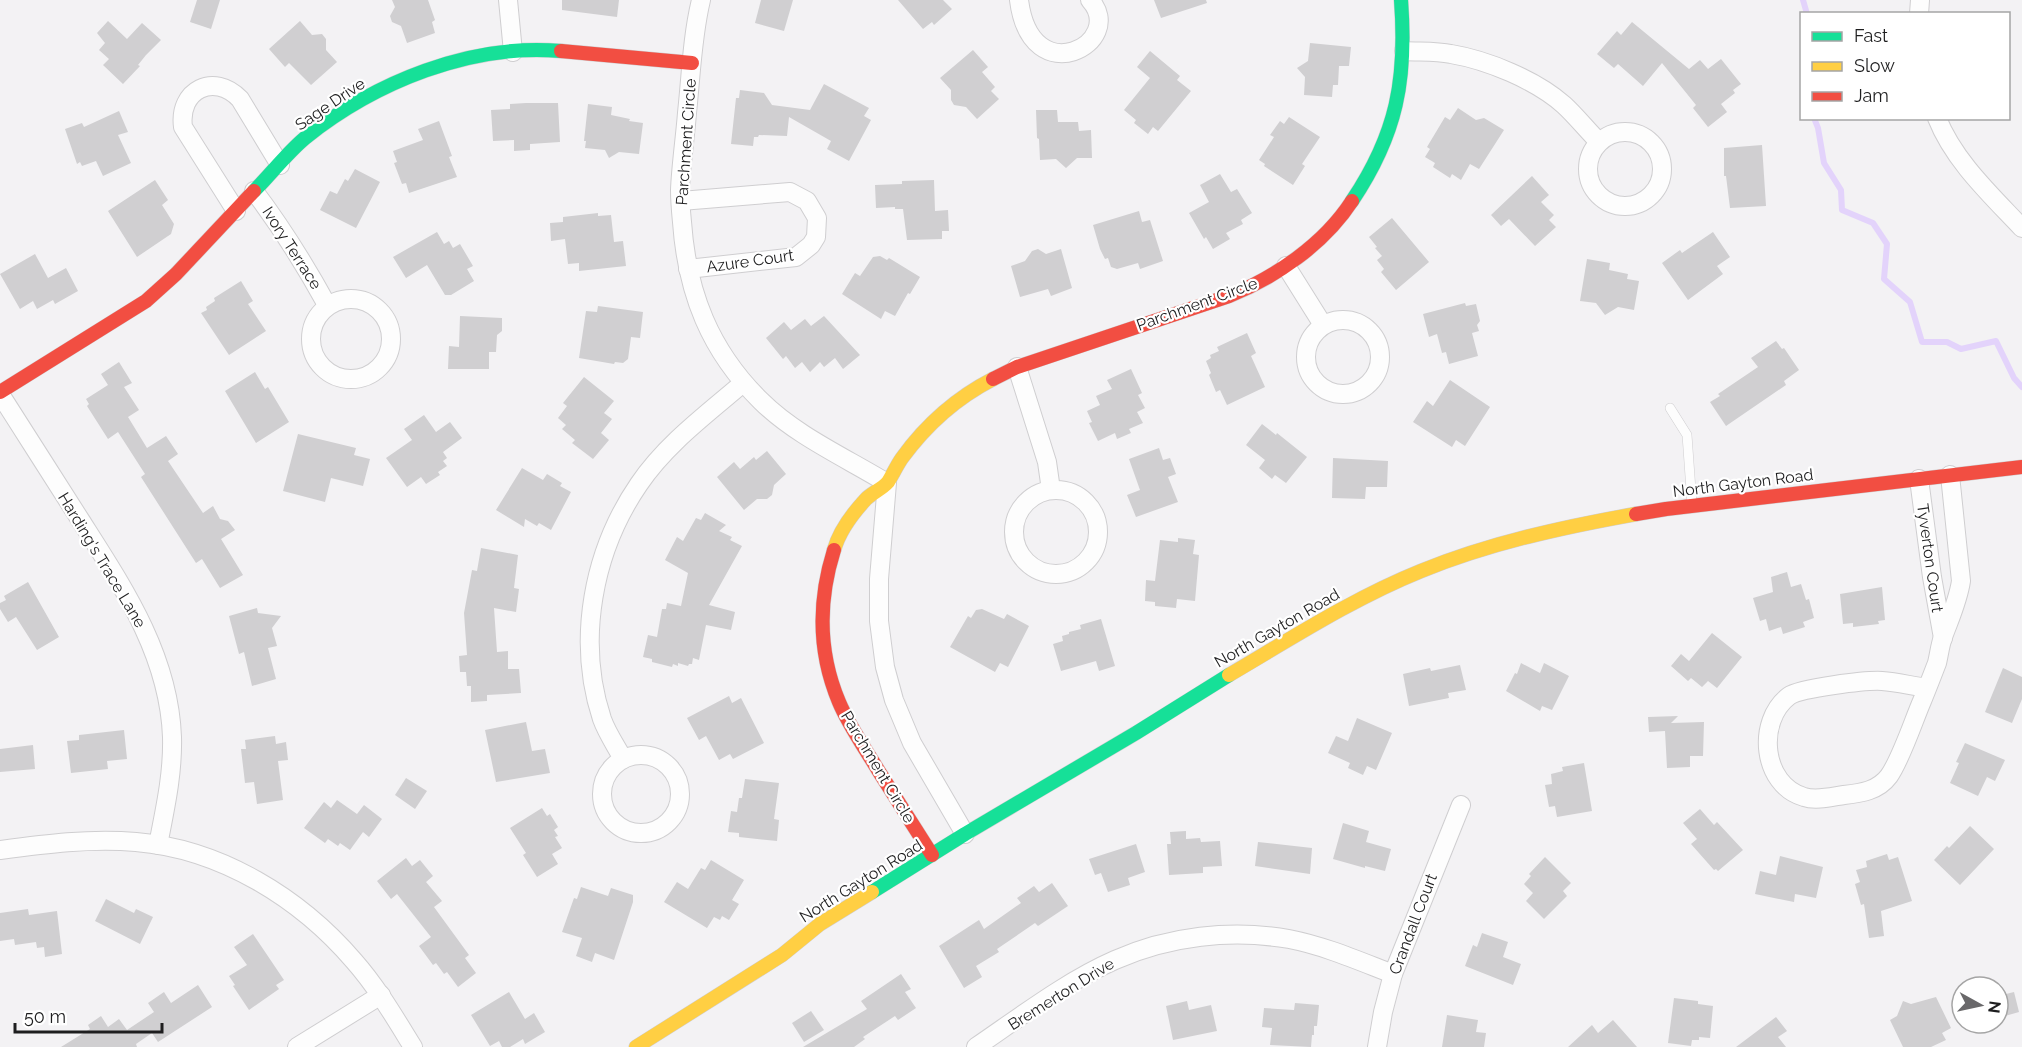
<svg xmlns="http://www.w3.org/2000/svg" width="2022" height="1047" font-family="Raleway,sans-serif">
<rect width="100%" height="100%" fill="#f3f2f4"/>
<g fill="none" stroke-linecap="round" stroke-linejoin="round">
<g stroke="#e3d3fb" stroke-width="6">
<path d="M1803,0L1807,14"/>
<path d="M1814,118L1818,128L1824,163L1841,190L1842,210L1873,223L1887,244L1884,279L1910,302L1922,342H1947L1961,349L1996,341L2014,378L2022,387"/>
</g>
</g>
<g fill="#d0cfd1">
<path d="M197,0H220L211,29L190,22Z"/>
<path d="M392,0H428L435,20L432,22L435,33L407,43L401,26L392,22L390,16L395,7Z"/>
<path d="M562,0H619L617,17L562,10Z"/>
<path d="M761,0H793L784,31L755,23Z"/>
<path d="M898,0H943L952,9L934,25L932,22L923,29Z"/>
<path d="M1154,0H1206L1207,3L1161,18Z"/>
<path d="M108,21L127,39L142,23L161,40L146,55L138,65L140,66L123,84L103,65L109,59L99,50L105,43L97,33Z"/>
<path d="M300,21L312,35L322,34L326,39V50L337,62L311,85L289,63L285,67L269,49Z"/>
<path d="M1632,22L1689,69L1700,60L1708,69L1721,59L1741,84L1733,90L1735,93L1721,104L1727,112L1708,127L1693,108L1696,105L1662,63L1643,86L1618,64L1614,68L1597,54L1617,31L1621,35Z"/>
<path d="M1310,43L1351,47L1349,66H1339L1338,85H1333L1332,97L1304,95L1305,77L1297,68L1308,61Z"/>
<path d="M973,50L988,67L982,72L995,87L991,91L999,99L977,119L966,107L954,105L951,100V90L940,78Z"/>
<path d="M1150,51L1180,76L1177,80L1191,91L1158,131L1153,127L1148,134L1134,123L1136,120L1124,110L1150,78L1137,67Z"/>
<path d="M824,84L869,108L864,116L871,120L849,161L827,149L831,141L789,117L787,136L759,135L758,137H754L753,146L731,144L736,98H739L740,90L764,93L772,105L810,110Z"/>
<path d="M526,103H558L560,142L530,144V150L514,151V140L493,141L491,110L510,109V104Z"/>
<path d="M588,104L612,107L611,115L630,119L629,121L643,123L639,154L619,152L609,158L605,150L585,148L586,141H584Z"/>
<path d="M1458,108L1476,120L1484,118L1504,130L1479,169L1470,164L1461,180L1452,174L1450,178L1433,167L1435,163L1425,157L1430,149L1427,147L1445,117L1450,120Z"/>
<path d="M1036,110H1057L1058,122H1078L1079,131L1091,130L1092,158H1077L1066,168L1056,159L1040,160L1039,139L1037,138Z"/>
<path d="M119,111L128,132L118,135L131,163L103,176L96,161L82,166L80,162L77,164L65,129L82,123L84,127Z"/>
<path d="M1289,117L1320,137L1302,164L1305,166L1293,185L1264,166L1265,164L1259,160L1274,137L1270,135L1280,121L1284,124Z"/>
<path d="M439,121L452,156L449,157L457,177L409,193L406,183L402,184L394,163L397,162L393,151L423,140L418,129Z"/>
<path d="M1762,145L1766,206L1730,208L1726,176H1724V148Z"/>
<path d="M355,169L380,182L356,228L320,210L330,191L337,194L345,179L348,181Z"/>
<path d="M1220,174L1231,192L1237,189L1252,213L1241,220L1243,224L1226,233L1230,239L1213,249L1206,237L1204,239L1189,213L1209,202L1200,185Z"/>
<path d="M1532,176L1549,195L1541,202L1554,215L1549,220L1556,227L1535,246L1509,219L1501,226L1491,215Z"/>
<path d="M155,180L168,200L162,205L174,224L171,234L137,257L108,211Z"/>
<path d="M934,180L935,211L948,210L949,231H942V239L907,240L903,209H895V207L876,208L875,185L902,184V181Z"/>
<path d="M1139,211L1142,222L1150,220L1163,261L1140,269L1138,263L1117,269L1111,267L1108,258L1105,259L1100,249L1093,225Z"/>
<path d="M598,213V216L611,215L614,242L623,241L626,266L579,271V263L568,264L565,239L551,241L550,223L563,222V217Z"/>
<path d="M1392,218L1429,262L1396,290L1381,272L1384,269L1377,260L1382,256L1375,248L1377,247L1369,237Z"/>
<path d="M437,232L444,244L449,241L453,248L460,244L473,266L467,269L474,281L451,295H445L427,265L406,278L393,257Z"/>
<path d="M1713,232L1730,257L1717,266L1723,274L1688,300L1662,263L1680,250L1682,253Z"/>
<path d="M1038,249L1046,254L1061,249L1072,288L1051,296L1048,289L1020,297L1011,266L1025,261L1032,251Z"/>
<path d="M35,254L48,278L66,268L78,291L55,304L53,300L37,309L33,301L20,309L0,274Z"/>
<path d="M880,256L887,260L889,258L920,277L910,294L908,293L895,316L885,311L881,319L842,294L855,273L860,276L873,257Z"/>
<path d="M1587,259L1610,263L1609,270L1628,274L1627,279L1639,281L1634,310L1618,307L1605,315L1596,303L1580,301Z"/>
<path d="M241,281L253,301L248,304L266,331L229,355L201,313L207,310L206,307L215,301L214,298Z"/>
<path d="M1465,303L1466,306L1476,304L1480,321L1477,325L1479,331L1472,333L1478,356L1449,364L1446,352L1442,353L1437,334L1429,337L1423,314Z"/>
<path d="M598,306L643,312L640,338L631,337L628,359L623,363L615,362L614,364L579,358L586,311L597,312Z"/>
<path d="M460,316L502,318V331L497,335L496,352H489V369H448L449,346L459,347Z"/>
<path d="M824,316L860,355L843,369L835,358L824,367L820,362L810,372L802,362L795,368L786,356L783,359L766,338L784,322L791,330L805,319L811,326Z"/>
<path d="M1247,333L1256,353L1251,356L1265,387L1227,405L1220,390L1216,392L1209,375L1211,373L1206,361L1211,358L1210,355L1219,351L1217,347Z"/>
<path d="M1776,341L1782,349L1784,348L1799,370L1784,381L1786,385L1726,426L1710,402L1720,396L1718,394L1758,367L1751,358Z"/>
<path d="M119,362L132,383L124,387L139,410L128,417L147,448L166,436L178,454L168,461L203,513L213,506L220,519L228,521L235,530L221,539L243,575L220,588L202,559L196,563L141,477L145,474L118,432L108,439L87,406L89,404L86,399L108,385L101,374Z"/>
<path d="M1131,369L1142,393L1138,395L1145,408L1137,412L1143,423L1129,429L1131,433L1117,439L1115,433L1098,441L1089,423L1092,422L1087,411L1100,405L1096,396L1112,389L1107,380Z"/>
<path d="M255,372L265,389L268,387L289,422L256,443L225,391Z"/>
<path d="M584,377L614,401L604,413L612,419L601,433L609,440L593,459L572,443L575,440L562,429L566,425L558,418L567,406L563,403Z"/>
<path d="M1450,380L1490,407L1465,446L1456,440L1452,447L1413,422L1427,401L1433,406Z"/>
<path d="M424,415L436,432L450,422L462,438L443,452L447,458L443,461L447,466L438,472L440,475L426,484L421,477L407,487L386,458L412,440L404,429Z"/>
<path d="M1262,424L1276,435L1277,433L1307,457L1286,483L1275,475L1272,479L1259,468L1265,460L1246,445Z"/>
<path d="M298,434L356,448L354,455L370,459L363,486L331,478L325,502L283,491Z"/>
<path d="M1159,448L1163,460L1170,458L1176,474L1168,477L1178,502L1136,517L1127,495L1140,490L1129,459Z"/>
<path d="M767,451L786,474L774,485L772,495L767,499H757L744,510L717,477L734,462L740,469L754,457L756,460Z"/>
<path d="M1333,458L1388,461L1387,487H1366L1365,499L1332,498Z"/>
<path d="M522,468L543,480L547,474L562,483L560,486L571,492L551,530L539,523L537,526L525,519L524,527L496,510Z"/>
<path d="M705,513L726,525L719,531L732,537L730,540L742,546L709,605L735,612L731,630L706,625L699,660L693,658L692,664H689L688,666L678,663V666L673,664L672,667L652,662V659L643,657L648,635L657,637L662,609H666L667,603L681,606L688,573L665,560L677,537L683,541L696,518L701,520Z"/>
<path d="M1178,538L1195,540L1193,554L1199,555L1195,601L1177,599L1176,608L1155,606V602L1145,601L1146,580L1155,581L1160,540L1178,542Z"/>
<path d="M481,548L518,555L514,588L519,589L516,612L494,608L497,652L508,651V669H519L521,693L487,695V701L471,702V686H467L466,672H460L459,656L467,655L464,613L472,570L477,571Z"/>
<path d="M1787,572L1791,587L1801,584L1806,600L1809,599L1814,618L1803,622L1805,627L1783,634L1781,627L1769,631L1766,619L1760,621L1753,598L1773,592L1771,577Z"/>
<path d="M28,582L59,637L37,650L16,617L8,622L0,609V603L6,600L4,596Z"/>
<path d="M1882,587L1885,620L1878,621L1879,624L1853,627V623L1843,624L1840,594Z"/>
<path d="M257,608L258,613L281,616L272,628L277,646L268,648L276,679L252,686L244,652L239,654L229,616Z"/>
<path d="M982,609L1004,619L1007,614L1029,626L1008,667L1000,663L995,672L950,647L968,616L971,618L976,610Z"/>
<path d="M1101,619L1115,666L1099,671L1096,661L1061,671L1053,644L1063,641L1062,636L1069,634V632L1081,629L1080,625Z"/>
<path d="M1712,633L1742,657L1717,688L1708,681L1702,687L1691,678L1688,681L1671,666L1681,654L1689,661Z"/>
<path d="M1521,663L1540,673L1544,663L1569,676L1552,710L1542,706L1540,711L1506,691L1515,673L1517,674Z"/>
<path d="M1460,665L1466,690L1448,693L1449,698L1409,706L1403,674L1430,668L1431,671Z"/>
<path d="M2003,668L2022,677V699L2012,723L1985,712Z"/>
<path d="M729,696L732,703L741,698L764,743L733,759L730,754L719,760L706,736L699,740L687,718Z"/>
<path d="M1678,716L1671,723L1704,722L1703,756H1690V767L1667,768L1665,731L1649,732L1648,717Z"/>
<path d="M1357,718L1392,733L1376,770L1367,766L1363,775L1348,768L1350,763L1328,753L1336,736L1348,741Z"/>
<path d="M526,722L532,751L545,749L550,773L496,782L485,730Z"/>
<path d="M124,730L127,759L107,761L108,769L71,773L67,741L79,740V735Z"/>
<path d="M275,736L276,744L286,742L288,760L278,761L283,800L257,804L254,782L245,783L241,749H246L245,740Z"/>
<path d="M1965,743L2005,760L1995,781L1987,777L1978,796L1950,783L1959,763L1956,762Z"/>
<path d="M33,745L35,769L0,772V749Z"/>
<path d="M1584,763L1592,811L1557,817L1555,806L1549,807L1545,785L1552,784L1551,774L1563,771L1562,767Z"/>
<path d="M406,778L427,791L415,809L395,795Z"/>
<path d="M745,779L779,783L774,819L779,820L777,841L739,837V833L728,832L731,811L737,812L739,798H742Z"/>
<path d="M337,800L357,814L364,805L382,819L369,837L363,832L350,850L340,843L338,846L328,839L325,843L304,828L324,802L331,808Z"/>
<path d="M542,808L547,816L550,814L558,827L554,830L558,836L555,837L562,848L552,854L558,864L537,877L523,855L526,853L510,828Z"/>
<path d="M1700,809L1714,825L1717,822L1743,850L1718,871L1716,869L1714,870L1691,844L1697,839L1683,823Z"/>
<path d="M1343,823L1369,831L1366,842L1391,849L1385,871L1365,866V868L1333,859Z"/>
<path d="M1970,826L1994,849L1960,885L1934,860L1947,846L1949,848Z"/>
<path d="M1186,831V839L1200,838L1201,842L1220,841L1222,866L1203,867V873L1169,875L1167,844H1171L1170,832Z"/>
<path d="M1258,842L1312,848L1310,874L1255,866Z"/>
<path d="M1136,844L1145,872L1128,878L1130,885L1108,892L1101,873L1095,875L1089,859Z"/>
<path d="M1887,854L1889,860L1898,857L1912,901L1881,911L1884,936L1869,938L1864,904L1861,905L1855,884L1860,882L1856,870L1867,867L1866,861Z"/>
<path d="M1780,856L1823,867L1816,898L1795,894L1794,902L1755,894L1760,871L1776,875Z"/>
<path d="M1545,857L1571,883L1563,891L1567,896L1544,919L1526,901L1533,893L1524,884L1531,876L1529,874Z"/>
<path d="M406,858L412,866L420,860L433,876L426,882L442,901L434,907L469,955L465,958L476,973L458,987L447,972L444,974L436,963L433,965L419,946L431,937L397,894L391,899L377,881Z"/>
<path d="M711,860L744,880L732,900L739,904L729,920L722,916L720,920L714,917L707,928L664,902L677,882L688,889L701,868L705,870Z"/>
<path d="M1052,883L1068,906L1038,926L1035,923L997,949L999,952L976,966L982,977L964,988L939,946L979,920L984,929L1021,903L1017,898L1034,886L1039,892Z"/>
<path d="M581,887L608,896L611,888L633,895V902L614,960L595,953L592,962L576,956L582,938L562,932L574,898L577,899Z"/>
<path d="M106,899L134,913L136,909L153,917L140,944L95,921Z"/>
<path d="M28,909L29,915L57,911L62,954L45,957L44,947L37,948L36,942L15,945L14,939L0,941V913Z"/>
<path d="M1482,933L1508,942L1503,957L1521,964L1513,985L1465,966L1473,945L1477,947Z"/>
<path d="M253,934L284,980L276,985L279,989L249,1010L233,986L235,985L229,976L247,965L234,947Z"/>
<path d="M901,974L911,989L905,992L916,1008L898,1020L895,1016L863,1037L865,1039L854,1047H803L867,1009L861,1001Z"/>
<path d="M198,985L212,1007L158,1042L152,1033L136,1044L137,1047H61L90,1029L88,1025L101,1016L108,1027L119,1019L127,1030L154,1012L148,1003L164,992L171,1003Z"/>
<path d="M509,992L525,1019L534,1013L545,1032L525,1044L523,1039L510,1047H502L499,1041L490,1046L471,1015Z"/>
<path d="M2014,992L2019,1012L1998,1018V996Z"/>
<path d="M1936,997L1951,1028L1942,1033L1946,1040L1931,1047H1903L1890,1020L1897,1016L1903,1001L1911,1004Z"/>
<path d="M1674,998L1698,1001V1004L1713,1006L1710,1038L1699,1037V1040H1692L1691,1046L1668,1043Z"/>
<path d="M1187,1001L1189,1010L1211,1005L1217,1031L1173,1040L1166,1006Z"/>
<path d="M1295,1003L1319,1005L1317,1026H1314V1035H1312L1311,1047L1270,1045L1272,1028L1262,1027L1264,1008L1294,1010Z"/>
<path d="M811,1011L824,1030L804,1042L792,1023Z"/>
<path d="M1447,1015L1478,1020L1476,1032L1486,1033L1484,1047H1442Z"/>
<path d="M1776,1017L1787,1031L1778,1037L1786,1047H1736Z"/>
<path d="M1613,1020L1637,1047H1568L1592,1025L1598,1033Z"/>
</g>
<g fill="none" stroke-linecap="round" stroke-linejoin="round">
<defs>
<path id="lane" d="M1670,408L1687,435L1692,504"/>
<g id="street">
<path d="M508,0L513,52"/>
<path d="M701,0C692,37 691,76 687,113C685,139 681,165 680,190C680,201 681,212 682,222C687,293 710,351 761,401C795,435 846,458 887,483L879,579V621L885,667L894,700L912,743L965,834"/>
<path d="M1019,0C1031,95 1128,42 1090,0"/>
<path d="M1919,14L1920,0"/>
<path d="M1404,51C1420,52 1436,51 1451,54C1487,60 1536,80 1564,105C1576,116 1587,130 1599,142"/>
<path d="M1937,118C1954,161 1991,195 2022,228"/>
<circle cx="1625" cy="169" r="37"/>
<path d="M254,191C282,228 305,265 327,305"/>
<path d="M681,201L790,192L807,201L817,218L816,237L811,245L796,257L688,269"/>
<path d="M236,211L183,127C178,90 214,72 240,99L280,165"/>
<path d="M1286,266L1323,325"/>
<circle cx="351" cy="339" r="40"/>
<circle cx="1343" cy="357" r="37"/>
<path d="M1017,367L1047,462L1051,490"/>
<path d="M0,394C27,436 54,479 81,521C123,587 169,655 172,737C173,774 165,809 158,845"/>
<path d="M1919,479L1932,577L1943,638"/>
<circle cx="1056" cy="532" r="42"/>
<path d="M1927,688C1912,686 1897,682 1882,681C1867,680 1800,688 1789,696C1756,721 1762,785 1804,797C1816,801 1831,797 1844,795C1861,793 1878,791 1889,776C1901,759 1913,722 1922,701C1927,689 1932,676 1937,663C1939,655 1940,645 1943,637C1950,618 1958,601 1961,581L1950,475"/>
<circle cx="641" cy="794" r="39"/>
<path d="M623,759C616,746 607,733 602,719C576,640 593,551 639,484C666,444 707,414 743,383"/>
<path d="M0,850C45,844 90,838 136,842C221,849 300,898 354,961C377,987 395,1018 413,1047"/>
<path d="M297,1047L381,995"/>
<path d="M976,1047C1020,1017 1067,981 1115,960C1169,936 1231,929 1289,939C1325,946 1359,961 1393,974"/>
<path d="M1377,1047L1383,1012L1393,974L1461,805"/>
</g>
<g id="fast">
<path d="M254,191C271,174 287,153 305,138C375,82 471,43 561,51"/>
<path d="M1352,201C1397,134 1407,79 1401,0"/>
<path d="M872,892L965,834L1136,733L1229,675"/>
</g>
<g id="slow">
<path d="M834,550C839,532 853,513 866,499C872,493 882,489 888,482C893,474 897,465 902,458C926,425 958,397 993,379"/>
<path d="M1229,675C1292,638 1354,598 1421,571C1490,543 1563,527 1636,514"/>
<path d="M636,1047L782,955L820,924L872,892"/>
</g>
<g id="jam">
<path d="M561,51L692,63"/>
<path d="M993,379L1017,367L1229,296C1276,277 1324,244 1352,201"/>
<path d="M0,392L146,301L176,274L254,191"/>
<path d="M1636,514L1666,509L2022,467"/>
<path d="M834,550C818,601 818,652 839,702C849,726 865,748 878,770C896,798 914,827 932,855"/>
</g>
</defs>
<use href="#lane" stroke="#cfced0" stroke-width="10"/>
<use href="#street" stroke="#cfced0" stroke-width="20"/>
<use href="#fast" stroke="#cfced0" stroke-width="15"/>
<use href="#slow" stroke="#cfced0" stroke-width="15"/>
<use href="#jam" stroke="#cfced0" stroke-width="15"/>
<use href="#lane" stroke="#fdfdfd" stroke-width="9"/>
<use href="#street" stroke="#fdfdfd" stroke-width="18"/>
<use href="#fast" stroke="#16e098" stroke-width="14"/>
<use href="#slow" stroke="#ffcf43" stroke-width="14"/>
<use href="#jam" stroke="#f24e42" stroke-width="14"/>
</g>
<g text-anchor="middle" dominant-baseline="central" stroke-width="4.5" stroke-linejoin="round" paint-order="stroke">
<g font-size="16" fill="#1e1e1f" stroke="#fff">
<text transform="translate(330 104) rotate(-34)">Sage Drive</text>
<text transform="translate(686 142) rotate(-86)">Parchment Circle</text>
<text transform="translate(292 248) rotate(57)">Ivory Terrace</text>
<text transform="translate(750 261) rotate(-8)">Azure Court</text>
<text transform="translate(1197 304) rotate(-20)">Parchment Circle</text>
<text transform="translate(1743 483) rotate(-7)">North Gayton Road</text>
<text transform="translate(1930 558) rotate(82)">Tyverton Court</text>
<text transform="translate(102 560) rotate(59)">Harding's Trace Lane</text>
<text transform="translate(1277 628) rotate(-30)">North Gayton Road</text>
<text transform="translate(878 767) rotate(59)">Parchment Circle</text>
<text transform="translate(861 881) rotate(-32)">North Gayton Road</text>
<text transform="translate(1413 924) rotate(-69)">Crandall Court</text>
<text transform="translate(1061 994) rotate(-32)">Bremerton Drive</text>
</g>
</g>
<rect x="1800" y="12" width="210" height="108" fill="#ffffff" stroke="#a5a5a5" stroke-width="1.5"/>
<rect x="1812" y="32" width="30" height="9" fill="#16e098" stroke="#a5a5a5" stroke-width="1.5"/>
<text x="1854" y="42" font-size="18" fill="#1e1e1f">Fast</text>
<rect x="1812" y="62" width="30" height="9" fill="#ffcf43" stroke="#a5a5a5" stroke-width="1.5"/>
<text x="1854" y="72" font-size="18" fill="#1e1e1f">Slow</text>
<rect x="1812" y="92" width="30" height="9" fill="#f24e42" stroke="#a5a5a5" stroke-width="1.5"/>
<text x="1854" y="102" font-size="18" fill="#1e1e1f">Jam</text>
<g transform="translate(1980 1005) rotate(98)"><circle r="28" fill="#ffffff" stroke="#a5a5a5" stroke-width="1.5"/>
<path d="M0-4.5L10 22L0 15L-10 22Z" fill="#69686a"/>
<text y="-9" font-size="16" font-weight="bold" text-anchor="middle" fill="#1e1e1f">N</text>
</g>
<path d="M15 1023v9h147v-9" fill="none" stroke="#1e1e1f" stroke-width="3"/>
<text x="24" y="1023" font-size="18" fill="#1e1e1f" stroke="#ffffff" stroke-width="4.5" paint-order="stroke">50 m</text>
</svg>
